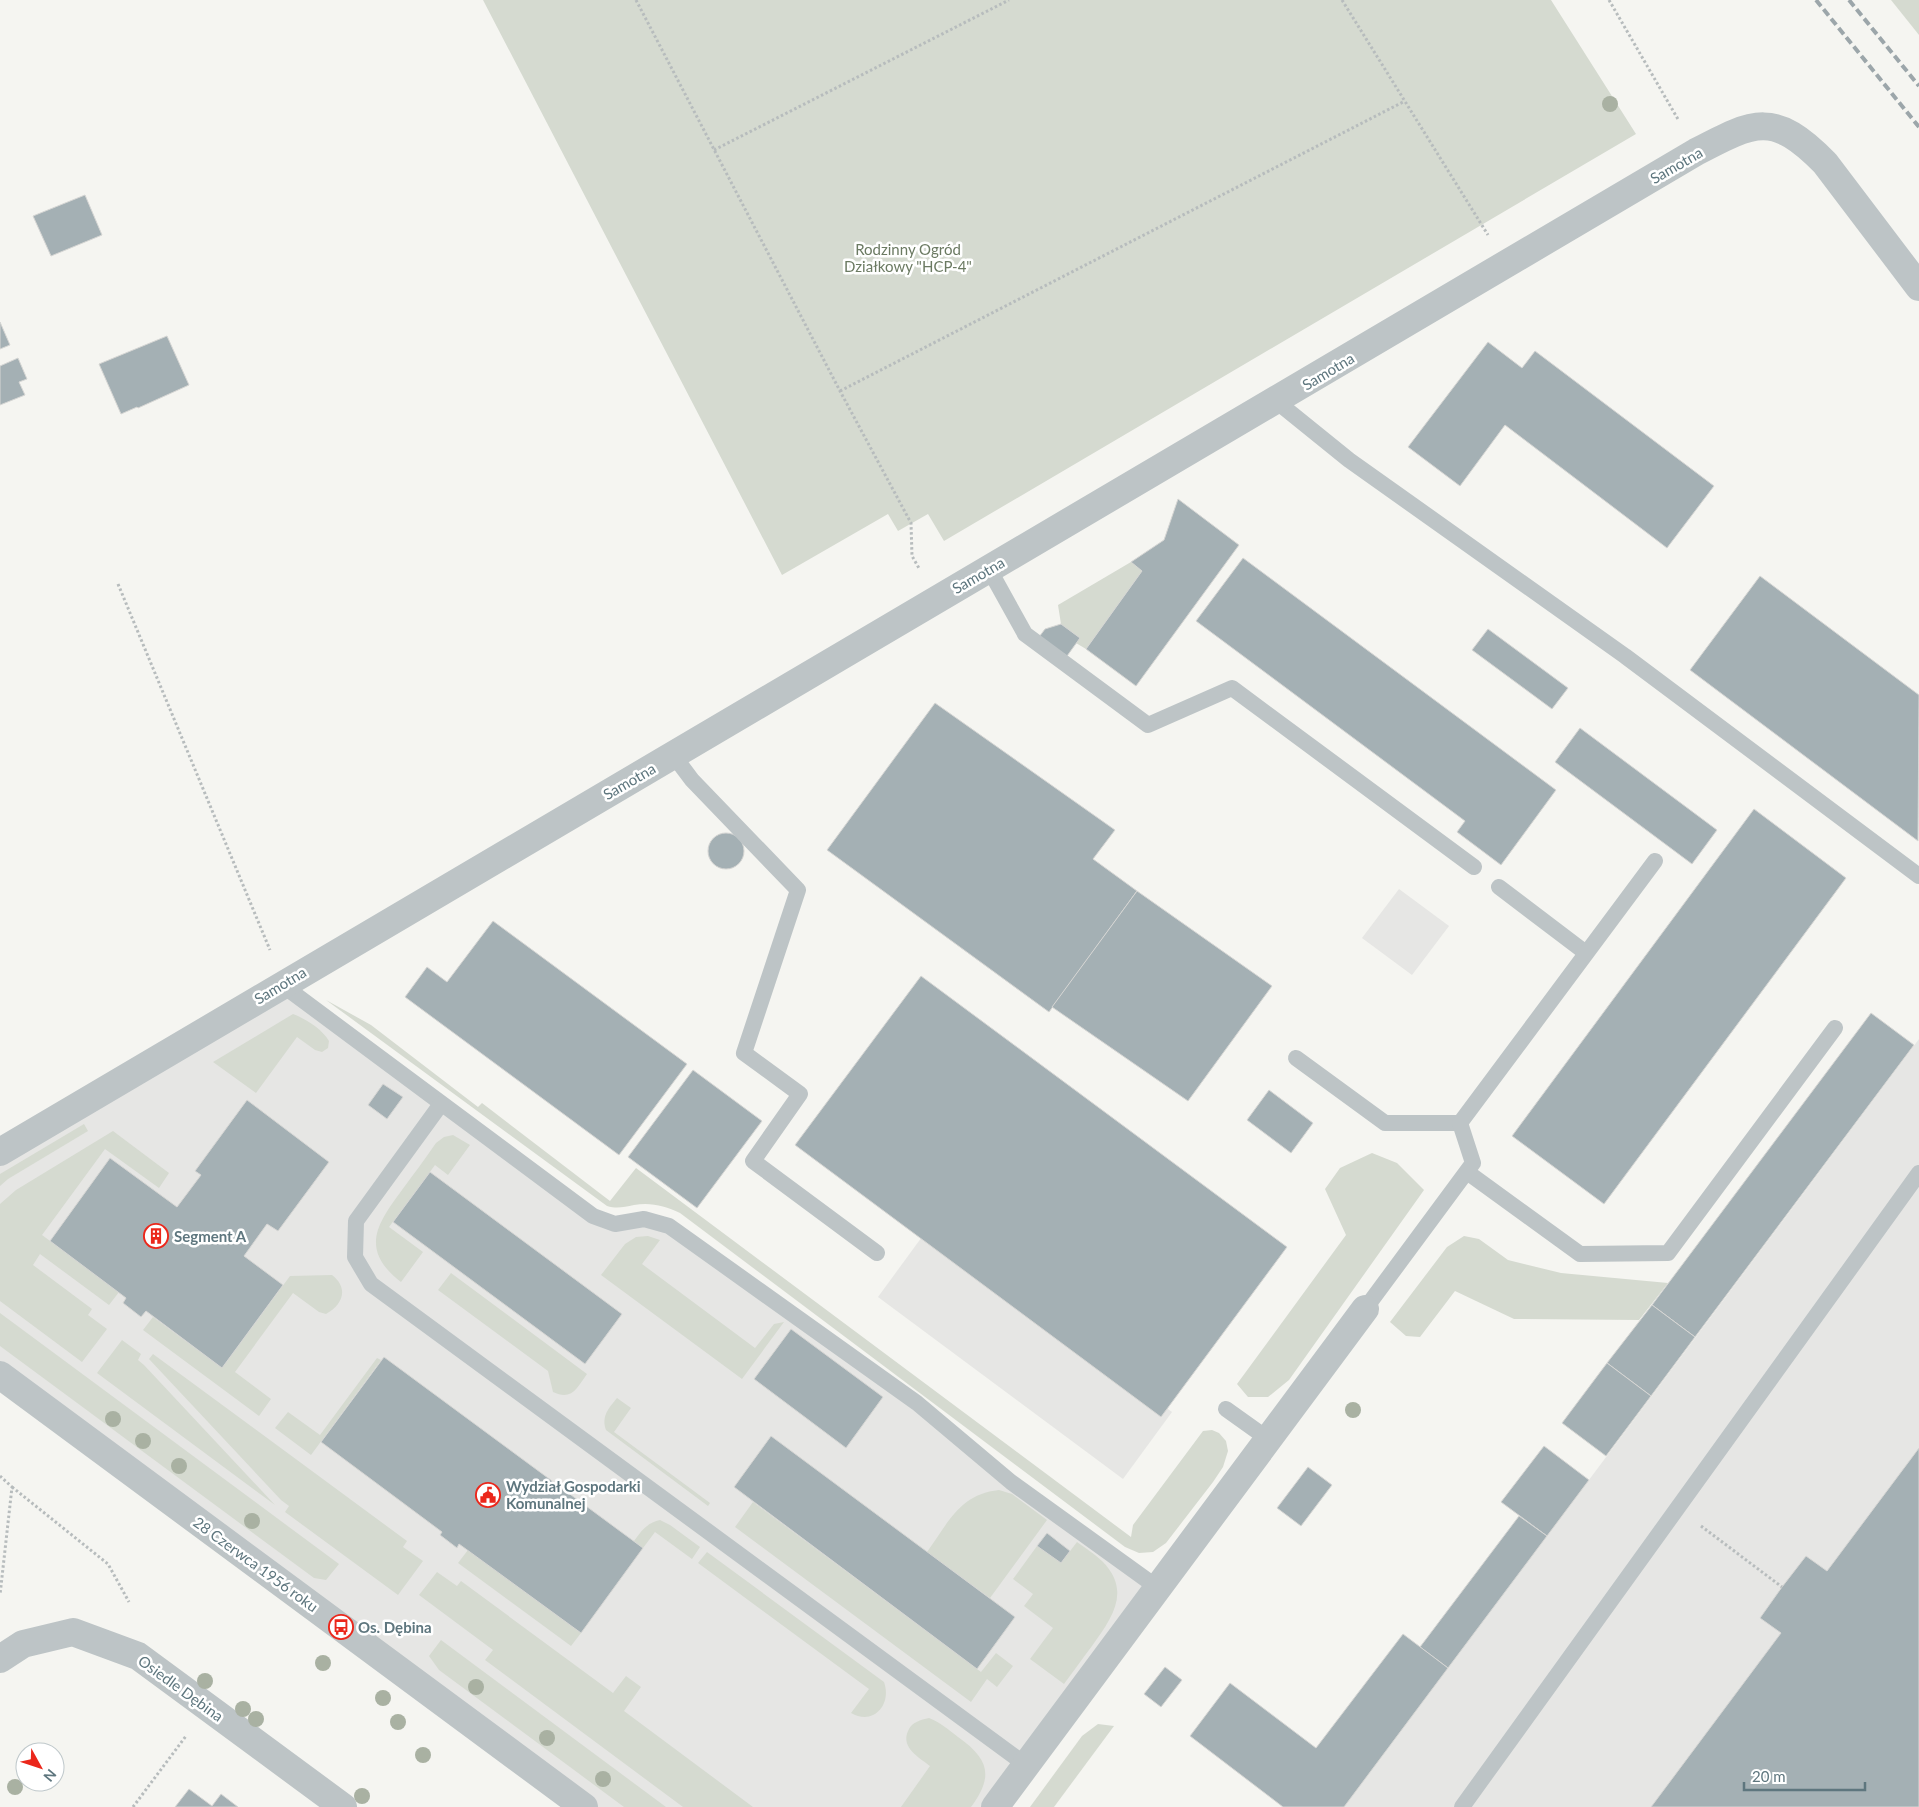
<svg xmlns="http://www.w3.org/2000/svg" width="1919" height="1807" font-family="Lato,sans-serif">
<rect width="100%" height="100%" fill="#f5f5f1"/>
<g fill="#e6e6e4">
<path d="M1399,889L1449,926L1412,975L1362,938Z"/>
<path d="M281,984L593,1216L669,1226L1158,1588L995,1807H584L0,1375V1152Z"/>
<path d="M1919,1039V1807H1344L1547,1536Z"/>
<path d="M927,1230L1172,1412L1123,1479L878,1297Z"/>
</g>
<g fill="#d5dad0">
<path d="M483,0H1551L1636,134L944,541L928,514L898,531L888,514L782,575Z"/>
<path d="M1891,0H1919V35Z"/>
<path d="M1131,562L1142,571L1086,649L1076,643L1080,638L1061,624L1058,605Z"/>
<path d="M326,1000L371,1025L478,1107L482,1103L610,1201L636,1168L1131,1537L1133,1525L1203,1431L1212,1430L1219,1433L1226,1441L1228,1451L1223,1467L1213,1482L1166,1543L1153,1552L1139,1553L1125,1547L680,1213C665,1206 651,1202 634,1205C624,1207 617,1209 607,1206Z"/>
<path d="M293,1014C306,1019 322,1029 329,1041L328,1048L322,1052L315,1050L297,1037L256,1093L213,1062Z"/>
<path d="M84,1124L88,1131L8,1179L0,1186V1174Z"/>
<path d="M113,1131L169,1173L159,1188L105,1149L42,1235L119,1292L109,1305L40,1254L33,1265L92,1309L88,1315L107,1329L82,1362L0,1301V1204L16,1190Z"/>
<path d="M453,1135L470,1145L448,1175L435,1165L389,1227L423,1252L401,1282C360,1250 376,1225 402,1190C413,1175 425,1159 436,1143L444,1137Z"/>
<path d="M1372,1153L1397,1163L1424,1190L1289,1380L1268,1397H1248L1237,1384L1346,1235L1325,1189L1340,1168Z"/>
<path d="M648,1236L660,1240L642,1264L755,1348L774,1324L784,1322L742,1379L601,1275L625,1244L636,1237Z"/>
<path d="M1464,1236L1479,1239L1508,1260L1561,1273L1668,1283L1639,1320L1514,1319L1455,1291L1420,1337L1406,1336L1390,1322L1447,1247Z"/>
<path d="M451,1273L587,1374C577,1388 572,1401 553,1392L548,1371L438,1290Z"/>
<path d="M332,1275C349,1288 343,1305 326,1314L319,1312L293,1293L235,1372L271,1399L259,1416L143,1330L153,1317L222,1368L290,1276Z"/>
<path d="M0,1313L339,1564L326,1580L314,1578L0,1346Z"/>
<path d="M122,1340L141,1354L138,1360L144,1365L275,1505L97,1373Z"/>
<path d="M153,1354L407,1541L403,1547L423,1561L398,1595L285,1512L289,1506L281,1500L149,1359Z"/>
<path d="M377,1358L381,1360L311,1455L275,1428L288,1412L320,1435Z"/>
<path d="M617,1398L631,1408L614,1432L710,1503L708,1506L606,1430C601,1416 609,1408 617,1398Z"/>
<path d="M999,1490L1012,1494L1047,1520L990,1598L927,1552C948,1523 960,1494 999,1490Z"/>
<path d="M753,1502L981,1672L996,1653L1013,1666L997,1687L987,1679L971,1702L735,1527Z"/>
<path d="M660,1520L670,1525L700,1547L692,1559L655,1532L643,1548L634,1541C642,1530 647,1523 660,1520Z"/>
<path d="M1077,1542C1085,1548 1095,1554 1102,1561C1132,1591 1112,1618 1092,1646C1082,1659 1073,1672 1064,1684L1030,1659L1053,1628L1024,1606L1033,1594L1013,1579L1037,1546L1061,1563Z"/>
<path d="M468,1550L581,1633L571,1646L458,1563Z"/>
<path d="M707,1552L884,1682C892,1704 874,1726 851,1713L869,1689L698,1563Z"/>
<path d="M437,1572L457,1586L461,1581L613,1693L626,1676L641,1687L624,1711L753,1807H683L485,1660L493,1650L419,1595Z"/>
<path d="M441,1640L666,1807H624L439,1670L429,1656Z"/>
<path d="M929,1718C940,1722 949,1730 958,1737C989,1759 994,1776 971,1807H901L930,1766C919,1757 899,1747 909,1729C913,1722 920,1720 929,1718Z"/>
<path d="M1098,1724L1114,1726L1054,1807H1030L1082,1736Z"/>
</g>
<g fill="#a4b0b4" stroke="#d6d6d4">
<path d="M85,195L102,235L51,256L33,216Z"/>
<path d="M0,322L10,345L0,349Z"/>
<path d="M167,336L189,385L138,408L137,407L121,414L99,364Z"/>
<path d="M1488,342L1522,368L1535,351L1714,486L1667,548L1505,425L1460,486L1408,447Z"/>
<path d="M18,358L27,379L19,382L25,395L0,405V366Z"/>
<path d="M1178,499L1239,545L1136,686L1086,649L1142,571L1131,562L1164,540Z"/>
<path d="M1243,558L1556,790L1501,865L1457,832L1465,821L1196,621Z"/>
<path d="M1760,576L1919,695L1918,841L1690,670Z"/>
<path d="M1061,624L1080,638L1067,656L1039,637L1045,629Z"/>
<path d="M1488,629L1568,688L1552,709L1472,650Z"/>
<path d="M935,703L1115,830L1093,859L1137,891L1049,1012L827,850Z"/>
<path d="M1580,728L1717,830L1692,864L1555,762Z"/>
<path d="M1754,809L1846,878L1604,1204L1512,1136Z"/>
<circle cx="726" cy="851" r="18"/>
<path d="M1137,891L1272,986L1188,1101L1052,1007Z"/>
<path d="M493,921L687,1064L619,1155L405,997L427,967L447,982Z"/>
<path d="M921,976L1287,1247L1161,1417L795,1145Z"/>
<path d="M1871,1013L1914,1045L1695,1337L1652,1305Z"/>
<path d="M693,1070L762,1121L697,1208L628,1157Z"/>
<path d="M383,1084L403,1097L387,1119L368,1105Z"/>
<path d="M1269,1090L1313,1123L1291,1153L1247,1120Z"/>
<path d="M247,1100L329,1162L278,1231L267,1224L244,1256L283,1285L222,1368L146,1311L141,1317L123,1303L126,1298L50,1241L110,1158L177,1207L201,1175L195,1171Z"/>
<path d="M430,1172L622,1314L585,1364L393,1222Z"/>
<path d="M1652,1305L1695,1337L1651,1396L1607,1363Z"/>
<path d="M791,1329L883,1397L846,1448L754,1379Z"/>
<path d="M384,1357L643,1548L581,1633L459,1544L457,1548L440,1535L442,1532L321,1442Z"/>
<path d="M1607,1363L1651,1396L1606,1456L1562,1423Z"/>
<path d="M771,1436L1015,1617L977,1669L734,1487Z"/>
<path d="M1544,1446L1589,1480L1547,1536L1501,1502Z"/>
<path d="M1919,1448V1807H1651L1781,1633L1760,1618L1782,1587L1806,1556L1827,1571Z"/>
<path d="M1308,1467L1332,1485L1301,1526L1277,1508Z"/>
<path d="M1519,1516L1547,1536L1448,1668L1420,1647Z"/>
<path d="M1047,1533L1070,1551L1061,1563L1037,1546Z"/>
<path d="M1403,1634L1448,1668L1344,1807H1283L1190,1736L1230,1683L1316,1748Z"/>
<path d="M1165,1667L1182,1680L1161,1707L1144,1694Z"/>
<path d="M189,1789L212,1806L221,1794L238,1807H175Z"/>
</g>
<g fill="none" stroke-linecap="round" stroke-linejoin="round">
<g stroke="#b7bcbd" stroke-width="3" stroke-dasharray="2.5 2.5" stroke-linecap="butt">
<path d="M636,0L840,391L911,523L912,556L920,570"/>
<path d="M1342,0L1488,235"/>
<path d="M1609,0L1679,121"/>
<path d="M714,150L1009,0"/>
<path d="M840,391L1405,101"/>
<path d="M118,584L270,950"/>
<path d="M0,1476L12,1487L0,1595"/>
<path d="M12,1487L108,1564L129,1602"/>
<path d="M1701,1526L1782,1587"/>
<path d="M133,1807L186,1736"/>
</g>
<g stroke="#bdc4c6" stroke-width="16">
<path d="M1276,401L1349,460L1625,656L1919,876"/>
<path d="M989,569L1025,634L1148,725L1232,688L1474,867"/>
<path d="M674,756L692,780L798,890L744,1053L800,1094L753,1161L877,1253"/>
<path d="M1499,887L1586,953"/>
<path d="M281,984L593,1216L615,1224L644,1219L669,1226L917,1403L1011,1482L1158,1588"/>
<path d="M1296,1058L1385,1123H1460"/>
<path d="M441,1104L356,1221L355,1257L371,1284L1026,1765"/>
<path d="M1467,1172L1580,1254L1668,1253L1835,1028"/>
<path d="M1365,1309L1473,1163L1460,1123L1655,861"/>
<path d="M1226,1409L1268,1439"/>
<path d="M1462,1807L1919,1173"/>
</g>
<g stroke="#bdc4c6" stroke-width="28">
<path d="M0,1152C564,816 1132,488 1696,152C1755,121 1774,111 1825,163L1919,287"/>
<path d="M0,1659L23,1644L73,1632L138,1656L343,1807"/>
<path d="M995,1807L1365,1309"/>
</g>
<path stroke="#bdc4c6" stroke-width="28" d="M0,1375L584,1807"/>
<g stroke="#9ca6aa" stroke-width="4" stroke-dasharray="8 4" stroke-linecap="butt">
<path d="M1816,0L1919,127"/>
<path d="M1849,0L1919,86"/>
</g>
</g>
<g fill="#a9b1a2">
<circle cx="1610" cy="104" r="8"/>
<circle cx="1353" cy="1410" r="8"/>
<circle cx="113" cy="1419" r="8"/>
<circle cx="143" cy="1441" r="8"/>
<circle cx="179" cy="1466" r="8"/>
<circle cx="252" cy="1521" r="8"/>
<circle cx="323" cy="1663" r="8"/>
<circle cx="205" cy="1681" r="8"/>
<circle cx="476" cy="1687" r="8"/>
<circle cx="383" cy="1698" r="8"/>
<circle cx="243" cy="1709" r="8"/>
<circle cx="256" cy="1719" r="8"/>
<circle cx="398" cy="1722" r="8"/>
<circle cx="547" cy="1738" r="8"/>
<circle cx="423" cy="1755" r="8"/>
<circle cx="603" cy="1779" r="8"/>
<circle cx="15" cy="1787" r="8"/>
<circle cx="362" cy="1796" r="8"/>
</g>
<defs>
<symbol id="building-ring" viewBox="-11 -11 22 22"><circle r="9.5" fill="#fff" stroke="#eb271b" stroke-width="1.5"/><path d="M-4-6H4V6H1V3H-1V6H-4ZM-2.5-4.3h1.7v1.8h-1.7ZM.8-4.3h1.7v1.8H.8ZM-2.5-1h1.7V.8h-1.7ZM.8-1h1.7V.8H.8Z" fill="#eb271b"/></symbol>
<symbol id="civic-ring" viewBox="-11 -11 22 22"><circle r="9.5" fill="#fff" stroke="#eb271b" stroke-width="1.5"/><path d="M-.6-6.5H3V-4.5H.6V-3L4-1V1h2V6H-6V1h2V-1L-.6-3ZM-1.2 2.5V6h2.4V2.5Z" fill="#eb271b"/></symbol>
<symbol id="bus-ring" viewBox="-11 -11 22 22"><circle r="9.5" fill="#fff" stroke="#eb271b" stroke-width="1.5"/><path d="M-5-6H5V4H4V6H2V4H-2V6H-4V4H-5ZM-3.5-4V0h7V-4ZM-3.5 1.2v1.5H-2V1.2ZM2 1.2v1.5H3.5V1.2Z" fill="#eb271b"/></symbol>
</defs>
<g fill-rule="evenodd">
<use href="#building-ring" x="142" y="1222" width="28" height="28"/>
<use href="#civic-ring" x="474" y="1481" width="28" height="28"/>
<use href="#bus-ring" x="327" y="1613" width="28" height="28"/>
</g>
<g text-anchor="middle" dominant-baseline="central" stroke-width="5" stroke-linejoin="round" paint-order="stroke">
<g font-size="15" fill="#5e767e" stroke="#fff">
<text transform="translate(1676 165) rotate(-30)">Samotna</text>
<text transform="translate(1328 371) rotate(-31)">Samotna</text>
<text transform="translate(978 575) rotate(-30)">Samotna</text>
<text transform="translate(629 781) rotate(-30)">Samotna</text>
<text transform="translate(280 985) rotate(-31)">Samotna</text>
<text transform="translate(256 1564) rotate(36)">28 Czerwca 1956 roku</text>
<text transform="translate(181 1688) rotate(36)">Osiedle Dębina</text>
</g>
<g font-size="15" fill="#6b7a62" stroke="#fff">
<text x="908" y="249">Rodzinny Ogród<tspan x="908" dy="17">Działkowy "HCP-4"</tspan></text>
</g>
<g font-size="15" font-weight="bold" fill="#5e767e" stroke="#fff" text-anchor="start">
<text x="174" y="1236">Segment A</text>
<text x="506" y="1486">Wydział Gospodarki<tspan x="506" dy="17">Komunalnej</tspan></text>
<text x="358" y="1627">Os. Dębina</text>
</g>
</g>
<g transform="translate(40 1767) rotate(130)"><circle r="24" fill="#ffffff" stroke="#bfc8cb"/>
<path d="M0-4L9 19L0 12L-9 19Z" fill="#eb271b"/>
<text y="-8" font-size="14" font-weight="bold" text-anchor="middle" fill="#5e767e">N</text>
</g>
<path d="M1744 1782v8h121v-8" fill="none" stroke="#5e767e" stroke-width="2.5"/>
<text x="1752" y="1782" font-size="15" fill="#5e767e" stroke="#ffffff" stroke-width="4" paint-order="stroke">20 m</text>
</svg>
